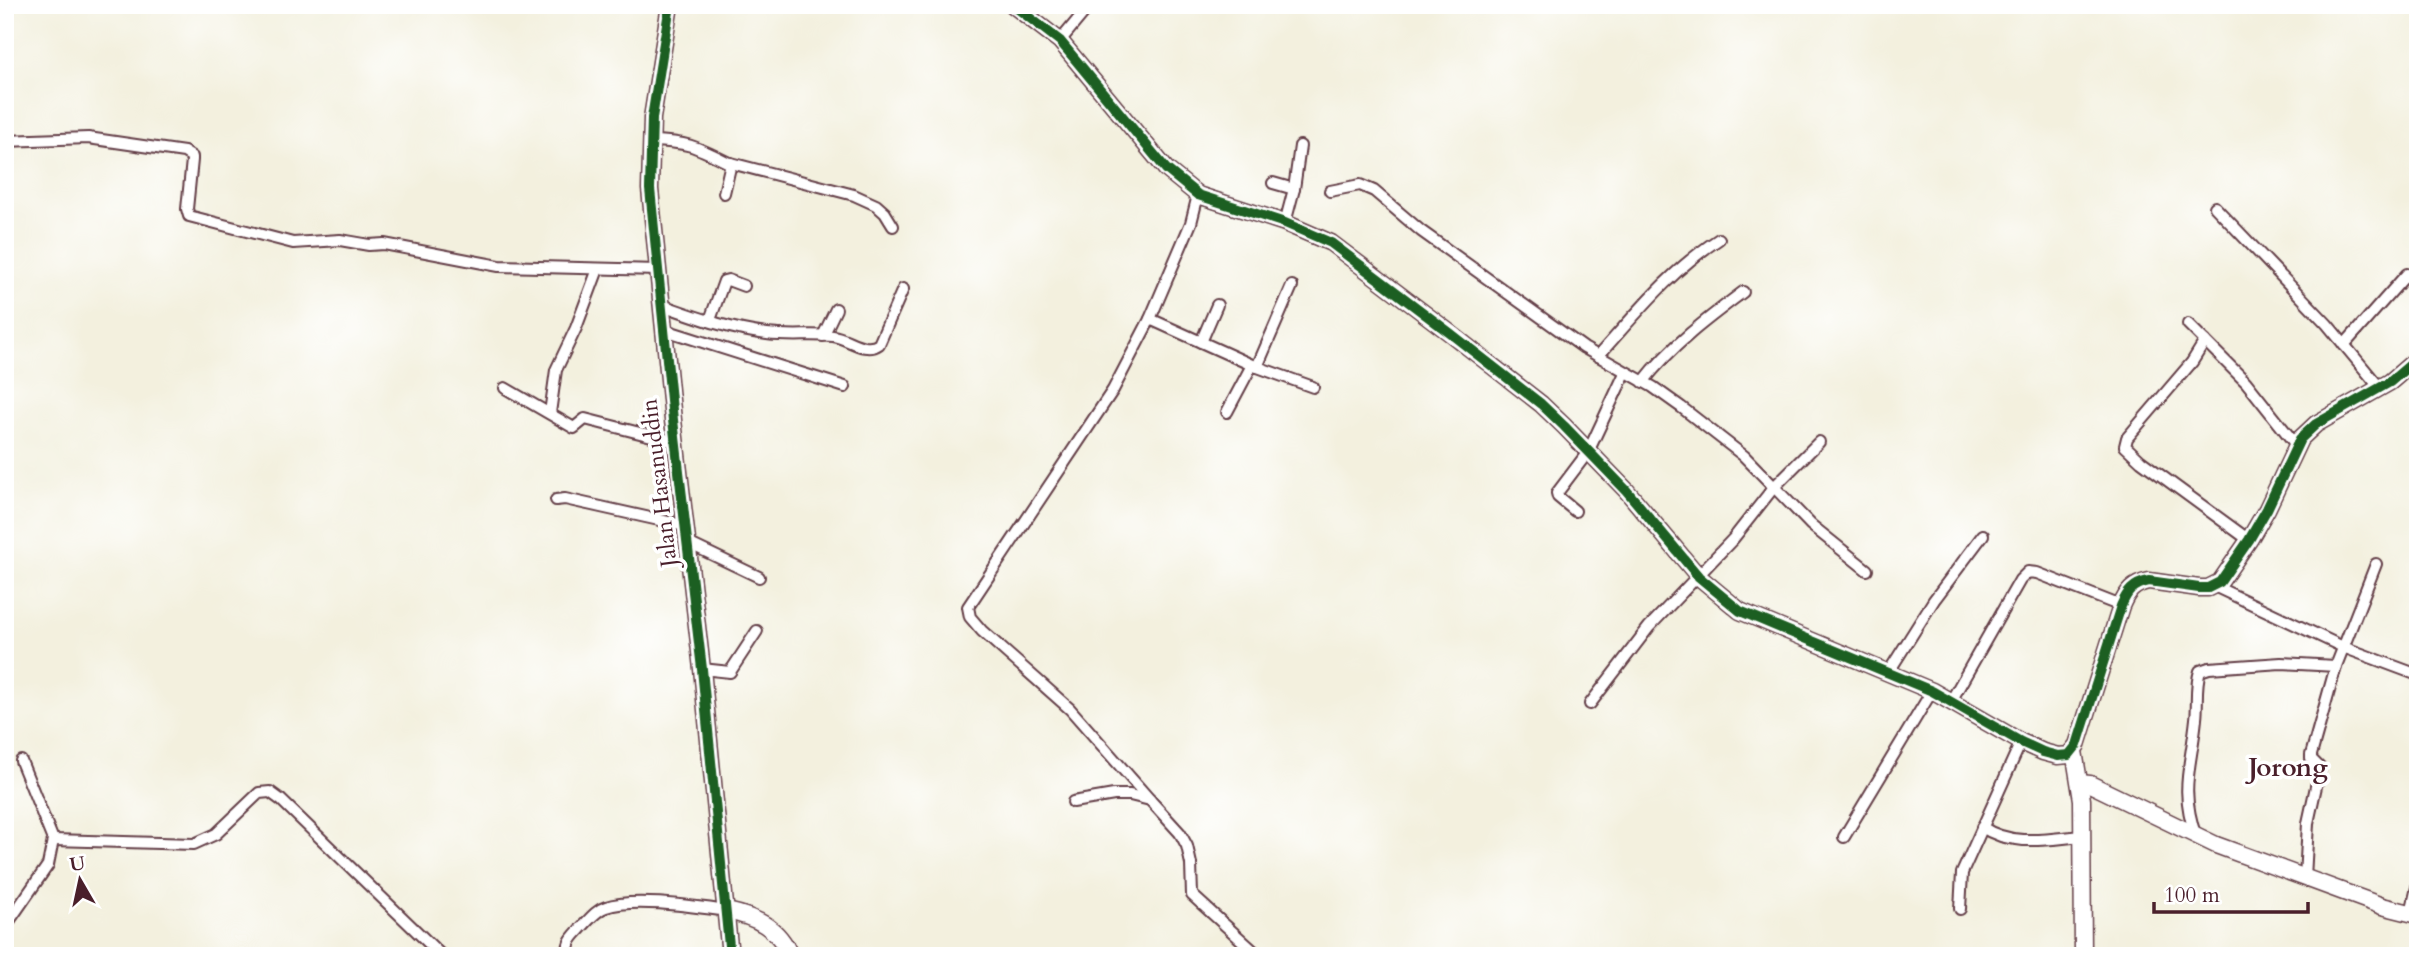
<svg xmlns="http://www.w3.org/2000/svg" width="2423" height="961" font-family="Cardo,serif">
<rect width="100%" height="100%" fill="#fff"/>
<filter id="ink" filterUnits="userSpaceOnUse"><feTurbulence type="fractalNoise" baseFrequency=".0143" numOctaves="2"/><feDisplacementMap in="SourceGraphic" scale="14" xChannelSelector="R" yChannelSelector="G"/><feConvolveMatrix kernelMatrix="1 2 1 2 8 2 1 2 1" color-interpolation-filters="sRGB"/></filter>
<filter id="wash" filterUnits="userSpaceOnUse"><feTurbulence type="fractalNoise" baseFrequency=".00686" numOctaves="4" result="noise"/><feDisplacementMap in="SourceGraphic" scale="28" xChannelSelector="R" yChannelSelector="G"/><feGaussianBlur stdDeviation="1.57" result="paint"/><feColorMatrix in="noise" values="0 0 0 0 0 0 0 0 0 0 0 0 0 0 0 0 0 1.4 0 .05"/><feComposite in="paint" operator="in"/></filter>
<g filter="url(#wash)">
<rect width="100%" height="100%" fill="#f3f0de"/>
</g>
<g filter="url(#ink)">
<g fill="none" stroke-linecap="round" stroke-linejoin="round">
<defs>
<g id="street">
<path d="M1060,41L1090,5"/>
<path d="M5,141L88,138L184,152L192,157V160L187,209L189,216L293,243L340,240L369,245L384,244L499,266L659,270"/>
<path d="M651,141C688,142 695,146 727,162L854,195L876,205L885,213L893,226"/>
<path d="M1273,183L1294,189"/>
<path d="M1330,191L1360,185L1374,191L1421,231L1584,348L1653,387L1681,407L1744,456L1811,525L1867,570"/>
<path d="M724,193L731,163"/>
<path d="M2215,207L2327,324L2380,388"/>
<path d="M1285,223L1294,189L1300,146"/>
<path d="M662,305C696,317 731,330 767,334C789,337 811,334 833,336C848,338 865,354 879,344L903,289"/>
<path d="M1150,319L1252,365L1313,387"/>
<path d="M710,320L724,281L728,280L744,286"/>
<path d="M2188,324L2246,382L2296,445"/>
<path d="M665,330L845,387"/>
<path d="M823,336L836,309"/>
<path d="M2205,341L2192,362L2127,438L2125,446L2141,461L2249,540"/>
<path d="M1201,342L1217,305"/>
<path d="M2344,345L2407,274"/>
<path d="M1598,356C1637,313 1670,271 1719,239"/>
<path d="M1257,367L1292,286"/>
<path d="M1643,382C1671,346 1707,319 1743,292"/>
<path d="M505,388L574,428L585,419L675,442"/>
<path d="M1227,412L1252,365"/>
<path d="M550,413L556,370L576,328L598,269"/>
<path d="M556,500L565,499L686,526"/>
<path d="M1575,511L1558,497L1557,493L1588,452L1625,373"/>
<path d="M688,543L759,577"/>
<path d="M2214,586L2343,647L2418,675"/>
<path d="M702,669L730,672L757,631"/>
<path d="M1888,673L1934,600L1983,535"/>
<path d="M1951,701L2020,580L2028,572L2037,573L2121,606"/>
<path d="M1590,704L1649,627L1733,539L1774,487L1819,442"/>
<path d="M1150,800L1070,709L982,631L970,617L968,607L1113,390L1150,319L1191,223L1198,195"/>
<path d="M1073,802L1114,795H1130L1150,800L1180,833L1187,846L1191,864L1192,895L1259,956"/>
<path d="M1982,827C2011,847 2049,839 2082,836"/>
<path d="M1844,837L1932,691"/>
<path d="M2196,837C2179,788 2191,768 2196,719C2198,703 2195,686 2200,671L2209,668L2281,663L2336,666"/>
<path d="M53,840L194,844L216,834L259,793L270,792L281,800L442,956"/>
<path d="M2305,878L2308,823L2320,768L2311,759V755L2336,666L2376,564"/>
<path d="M1960,909L1962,873L2021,742"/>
<path d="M2411,913L2418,883"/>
<path d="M5,927L48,865L53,840L21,761"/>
<path d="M570,956C565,943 573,937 581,928C589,920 596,910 606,907C633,897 697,907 727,911"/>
</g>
<g id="secondary">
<path d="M670,5L652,118L650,189L673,420L702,669L730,956"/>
<path d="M1013,5L1060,41L1166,169L1198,195L1285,223L1331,243L1450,333L1541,404L1564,426L1626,490L1699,577L1740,611L1932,691L2021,742L2043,752L2058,756L2069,755L2077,745L2121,606C2127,592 2133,584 2149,581L2199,588H2208L2220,582L2249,540L2267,509L2300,439L2316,424L2390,382L2418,358"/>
<path d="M2074,751L2082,800L2083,956"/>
<path d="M2080,783L2090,784L2216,845L2382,906L2418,915"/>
<path d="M727,911C755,917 779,927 790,956"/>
</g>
</defs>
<use href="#street" stroke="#633e46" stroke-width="14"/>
<use href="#secondary" stroke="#633e46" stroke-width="19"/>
<use href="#street" stroke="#fff" stroke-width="10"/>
<use href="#secondary" stroke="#fff" stroke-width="16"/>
<defs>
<g id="cycleway">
<path d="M670,5L652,118L650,189L673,420L702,669L730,956"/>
<path d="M1013,5L1060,41L1166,169L1198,195L1285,223L1331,243L1450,333L1541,404L1564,426L1626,490L1699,577L1740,611L1932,691L2021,742L2043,752L2058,756L2069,755L2077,745L2121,606C2127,592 2133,584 2149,581L2199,588H2208L2220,582L2249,540L2267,509L2300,439L2316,424L2390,382L2418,358"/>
</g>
</defs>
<use href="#cycleway" stroke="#fff" stroke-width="15"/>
<use href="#cycleway" stroke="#1b5e20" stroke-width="10"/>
</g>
</g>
<g text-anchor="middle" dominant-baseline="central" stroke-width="7" stroke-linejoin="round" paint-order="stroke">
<g font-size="23" fill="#4a1f2b" stroke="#fff">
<text transform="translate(659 483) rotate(-97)">Jalan Hasanuddin</text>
</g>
<g font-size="26" font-weight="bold" fill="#4a1f2b" stroke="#fff">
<text x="2288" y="767">Jorong</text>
</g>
</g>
<rect width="2423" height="961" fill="none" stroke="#fff" stroke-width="28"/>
<g transform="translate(80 880) rotate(351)" stroke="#ffffff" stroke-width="5" paint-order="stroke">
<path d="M0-5L12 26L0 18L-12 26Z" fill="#4a1f2b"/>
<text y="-10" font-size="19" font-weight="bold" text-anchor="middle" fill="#4a1f2b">U</text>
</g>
<path d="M2154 902v10h154v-10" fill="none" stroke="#4a1f2b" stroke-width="3.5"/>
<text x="2164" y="902" font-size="21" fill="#4a1f2b" stroke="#ffffff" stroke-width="5" paint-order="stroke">100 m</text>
</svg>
